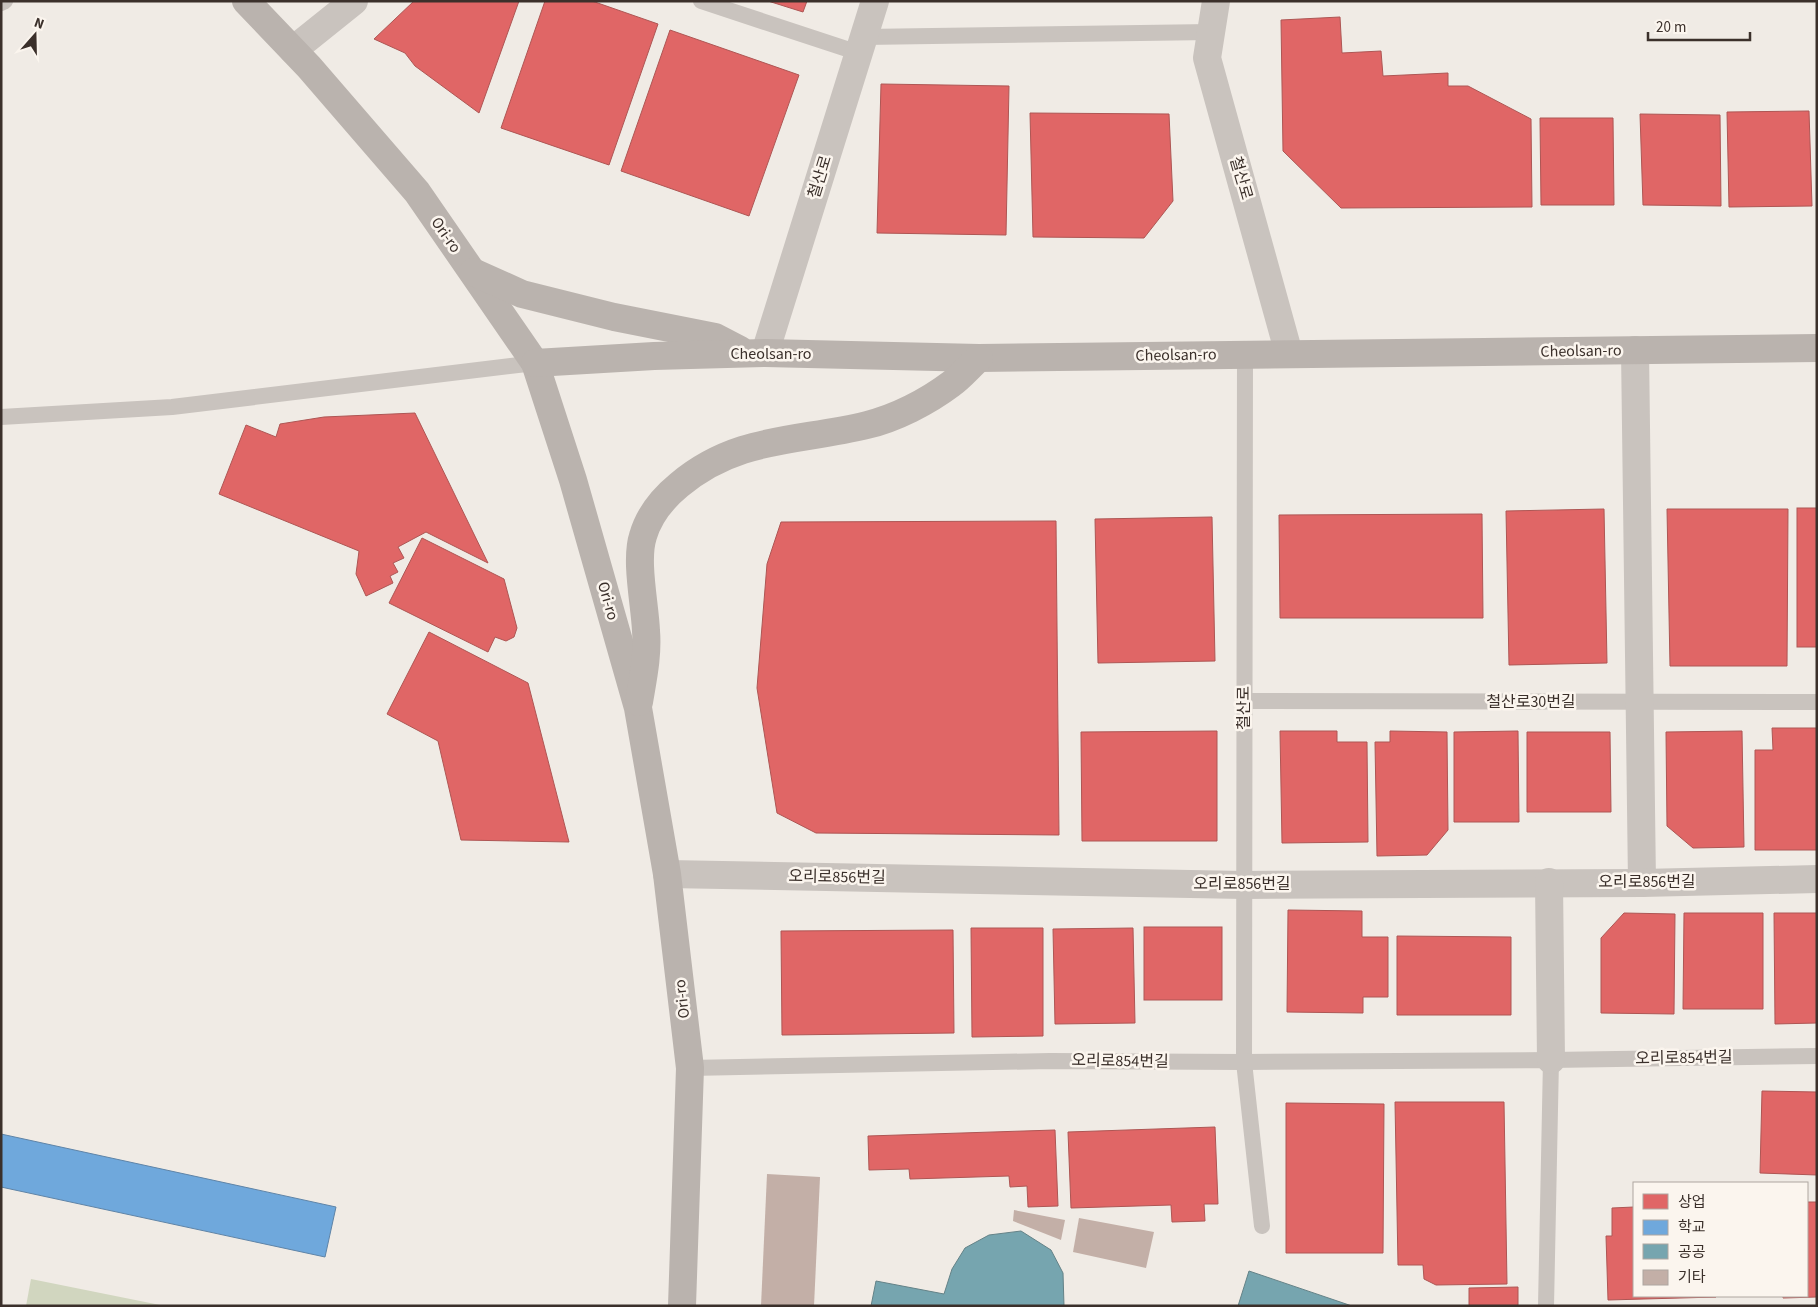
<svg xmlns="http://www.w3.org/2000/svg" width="1818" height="1307" font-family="'Source Sans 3','Noto Sans KR',sans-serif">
<rect width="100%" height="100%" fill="#f0ebe5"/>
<path fill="#d1d6bf" d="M31,1279L165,1306H26Z"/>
<g fill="#e06666" stroke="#ae5654">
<path d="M414,1H519L479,113L415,66L405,53L374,39Z"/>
<path d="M545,1H592L658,24L609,165L501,128Z"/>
<path d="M768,1H807L803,12Z"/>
<path d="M1340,17L1342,53L1381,51L1383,76L1448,73V86H1468L1531,119L1532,207L1341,208L1283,151L1281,20Z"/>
<path d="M670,30L799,75L749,216L621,171Z"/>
<path d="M881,84L1009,86L1006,235L877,233Z"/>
<path d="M1809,111L1812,206L1729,207L1727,112Z"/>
<path d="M1030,113L1169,114L1173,201L1144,238L1033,237Z"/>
<path d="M1640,114L1720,115L1721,206L1643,205Z"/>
<path d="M1540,118H1613L1614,205H1541Z"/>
<path d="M415,413L488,563L426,532L398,547L404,558L393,563L398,572L390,576L393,583L366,596L356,574L359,551L219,494L246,425L276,437L280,424L324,417Z"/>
<rect x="1797" y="508" width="20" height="139"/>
<path d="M1604,509L1607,663L1509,665L1506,511Z"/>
<path d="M1667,509H1788L1787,666H1670Z"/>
<path d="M1482,514L1483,618H1280L1279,515Z"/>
<path d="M1212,517L1215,661L1098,663L1095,519Z"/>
<path d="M1056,521L1059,835L816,833L777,813L757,688L767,564L781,522Z"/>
<path d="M422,538L504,579L517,628L514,637L506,641L495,637L488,652L389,603Z"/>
<path d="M429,632L528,683L569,842L461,840L438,741L387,714Z"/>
<path d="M1772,728H1817V850H1755V750H1773Z"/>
<path d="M1217,731V841H1082L1081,732Z"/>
<path d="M1280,731H1337V742H1367L1368,842L1282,843Z"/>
<path d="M1390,731L1447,732L1448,830L1427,855L1377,856L1375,742H1390Z"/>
<path d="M1518,731L1519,822H1454V732Z"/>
<path d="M1742,731L1744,847L1693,848L1667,826L1666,732Z"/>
<path d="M1527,732H1610L1611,812H1527Z"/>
<path d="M1288,910L1362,911V937H1388V997H1363V1013L1287,1012Z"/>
<path d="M1624,913L1675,914L1674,1014L1601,1013V938Z"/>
<path d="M1684,913H1763V1009H1683Z"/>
<path d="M1774,913H1817V1023L1775,1024Z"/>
<rect x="1144" y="927" width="78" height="73"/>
<path d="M971,928H1043V1036L972,1037Z"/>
<path d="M1133,928L1135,1023L1055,1024L1053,929Z"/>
<path d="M953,930L954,1033L782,1035L781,931Z"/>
<path d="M1397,936L1511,937V1015H1397Z"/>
<path d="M1762,1091L1817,1092V1175L1760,1173Z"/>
<path d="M1395,1102H1504L1507,1284L1436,1285L1424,1279L1423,1265H1398Z"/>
<path d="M1286,1103L1384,1104L1383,1253H1286Z"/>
<path d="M1215,1127L1218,1204H1204L1205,1221L1172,1222L1171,1205L1071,1208L1068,1132Z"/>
<path d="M1055,1130L1058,1206L1028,1207L1027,1186L1010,1187L1009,1176L910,1179L909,1169L869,1170L868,1136Z"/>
<path d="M1807,1202H1817V1297L1783,1298V1296H1807Z"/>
<path d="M1634,1207V1296L1716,1297L1608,1300L1606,1236H1612V1208Z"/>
<path d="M1518,1287V1306H1469V1288Z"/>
</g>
<path fill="#6fa8dc" stroke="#5f84a7" d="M1,1134L336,1207L325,1257L1,1187Z"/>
<g fill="#76a5af" stroke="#648287">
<path d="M1021,1231L1051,1250L1063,1273L1064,1306H871L876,1281L944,1294L952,1269L965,1248L989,1235Z"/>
<path d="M1249,1271L1352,1306H1238Z"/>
</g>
<g fill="#c3afa7">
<path d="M767,1174L820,1177L814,1306H761Z"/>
<path d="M1014,1210L1065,1220L1061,1240L1013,1221Z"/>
<path d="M1079,1218L1154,1232L1146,1268L1073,1252Z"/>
</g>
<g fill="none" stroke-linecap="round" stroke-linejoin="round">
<g stroke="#c9c3be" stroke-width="16">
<path d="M701,1L859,53"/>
<path d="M1,3L5,1"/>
<path d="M864,37L1211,32"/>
<path d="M1245,354L1244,1062L1262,1226"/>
<path d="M1,417L172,407L535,363"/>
<path d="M1245,701L1817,702"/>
<path d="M1551,1060L1817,1056"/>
<path d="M690,1068L1050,1061L1244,1062L1551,1060L1546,1306"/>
</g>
<g stroke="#c9c3be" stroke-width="28">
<path d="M1216,1L1207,58L1289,354"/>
<path d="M293,50L354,1"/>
<path d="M1635,350L1642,883"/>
<path d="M765,353L875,1"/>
<path d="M667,874L1244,885L1642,883L1817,879"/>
<path d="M1549,882L1551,1060"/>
</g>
<g stroke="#bab3ae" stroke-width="28">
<path d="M246,1L309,67L417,192L535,363L573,480L638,708L667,874L690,1068L682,1306"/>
<path d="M473,272L522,294L614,317L715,337L740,350"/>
<path d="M535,363L654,356L765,353L979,358L1817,348"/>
<path d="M639,702C643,678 648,655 646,631C645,605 635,560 643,536C649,515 662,499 679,485C737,436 798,442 867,425C896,418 927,402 951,384C961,377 970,366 979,358"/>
</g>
</g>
<g text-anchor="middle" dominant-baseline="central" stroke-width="5" stroke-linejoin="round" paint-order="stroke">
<g font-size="16" fill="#3b302b" stroke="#fbf5ee">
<text transform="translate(820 177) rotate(-73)">철산로</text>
<text transform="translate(1241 178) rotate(74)">철산로</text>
<text transform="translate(446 235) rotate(55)">Ori-ro</text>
<text transform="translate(1581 351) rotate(-1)">Cheolsan-ro</text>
<text x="771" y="354">Cheolsan-ro</text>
<text transform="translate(1176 355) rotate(-1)">Cheolsan-ro</text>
<text transform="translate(608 601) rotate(74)">Ori-ro</text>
<text x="1531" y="702">철산로30번길</text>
<text transform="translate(1244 708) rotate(-90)">철산로</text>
<text transform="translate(837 877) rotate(1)">오리로856번길</text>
<text x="1647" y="882">오리로856번길</text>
<text x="1242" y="884">오리로856번길</text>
<text transform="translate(682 999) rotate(-97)">Ori-ro</text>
<text transform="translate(1684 1058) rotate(-1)">오리로854번길</text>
<text transform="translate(1120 1061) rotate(1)">오리로854번길</text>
</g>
</g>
<rect width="1818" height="1307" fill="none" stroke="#3b302b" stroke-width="5"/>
<rect x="1633" y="1182" width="175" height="115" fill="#fbf5ee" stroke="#aea6a0"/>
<rect x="1643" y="1194" width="25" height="15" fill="#e06666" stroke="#aea6a0"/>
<text x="1678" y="1207" font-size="15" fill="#3b302b">상업</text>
<rect x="1643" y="1220" width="25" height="15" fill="#6fa8dc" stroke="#aea6a0"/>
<text x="1678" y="1232" font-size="15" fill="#3b302b">학교</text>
<rect x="1643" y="1244" width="25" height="15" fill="#76a5af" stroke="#aea6a0"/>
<text x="1678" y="1257" font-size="15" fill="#3b302b">공공</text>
<rect x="1643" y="1270" width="25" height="15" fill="#c3afa7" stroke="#aea6a0"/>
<text x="1678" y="1282" font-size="15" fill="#3b302b">기타</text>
<g transform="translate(35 35) rotate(20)" stroke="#fbf5ee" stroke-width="4" paint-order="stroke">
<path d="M0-4L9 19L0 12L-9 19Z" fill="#3b302b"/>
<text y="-8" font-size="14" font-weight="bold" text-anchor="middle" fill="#3b302b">N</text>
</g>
<path d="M1648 32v8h102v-8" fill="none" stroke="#3b302b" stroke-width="2.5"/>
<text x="1656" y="32" font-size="15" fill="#3b302b" stroke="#fbf5ee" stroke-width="4" paint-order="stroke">20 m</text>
</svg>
